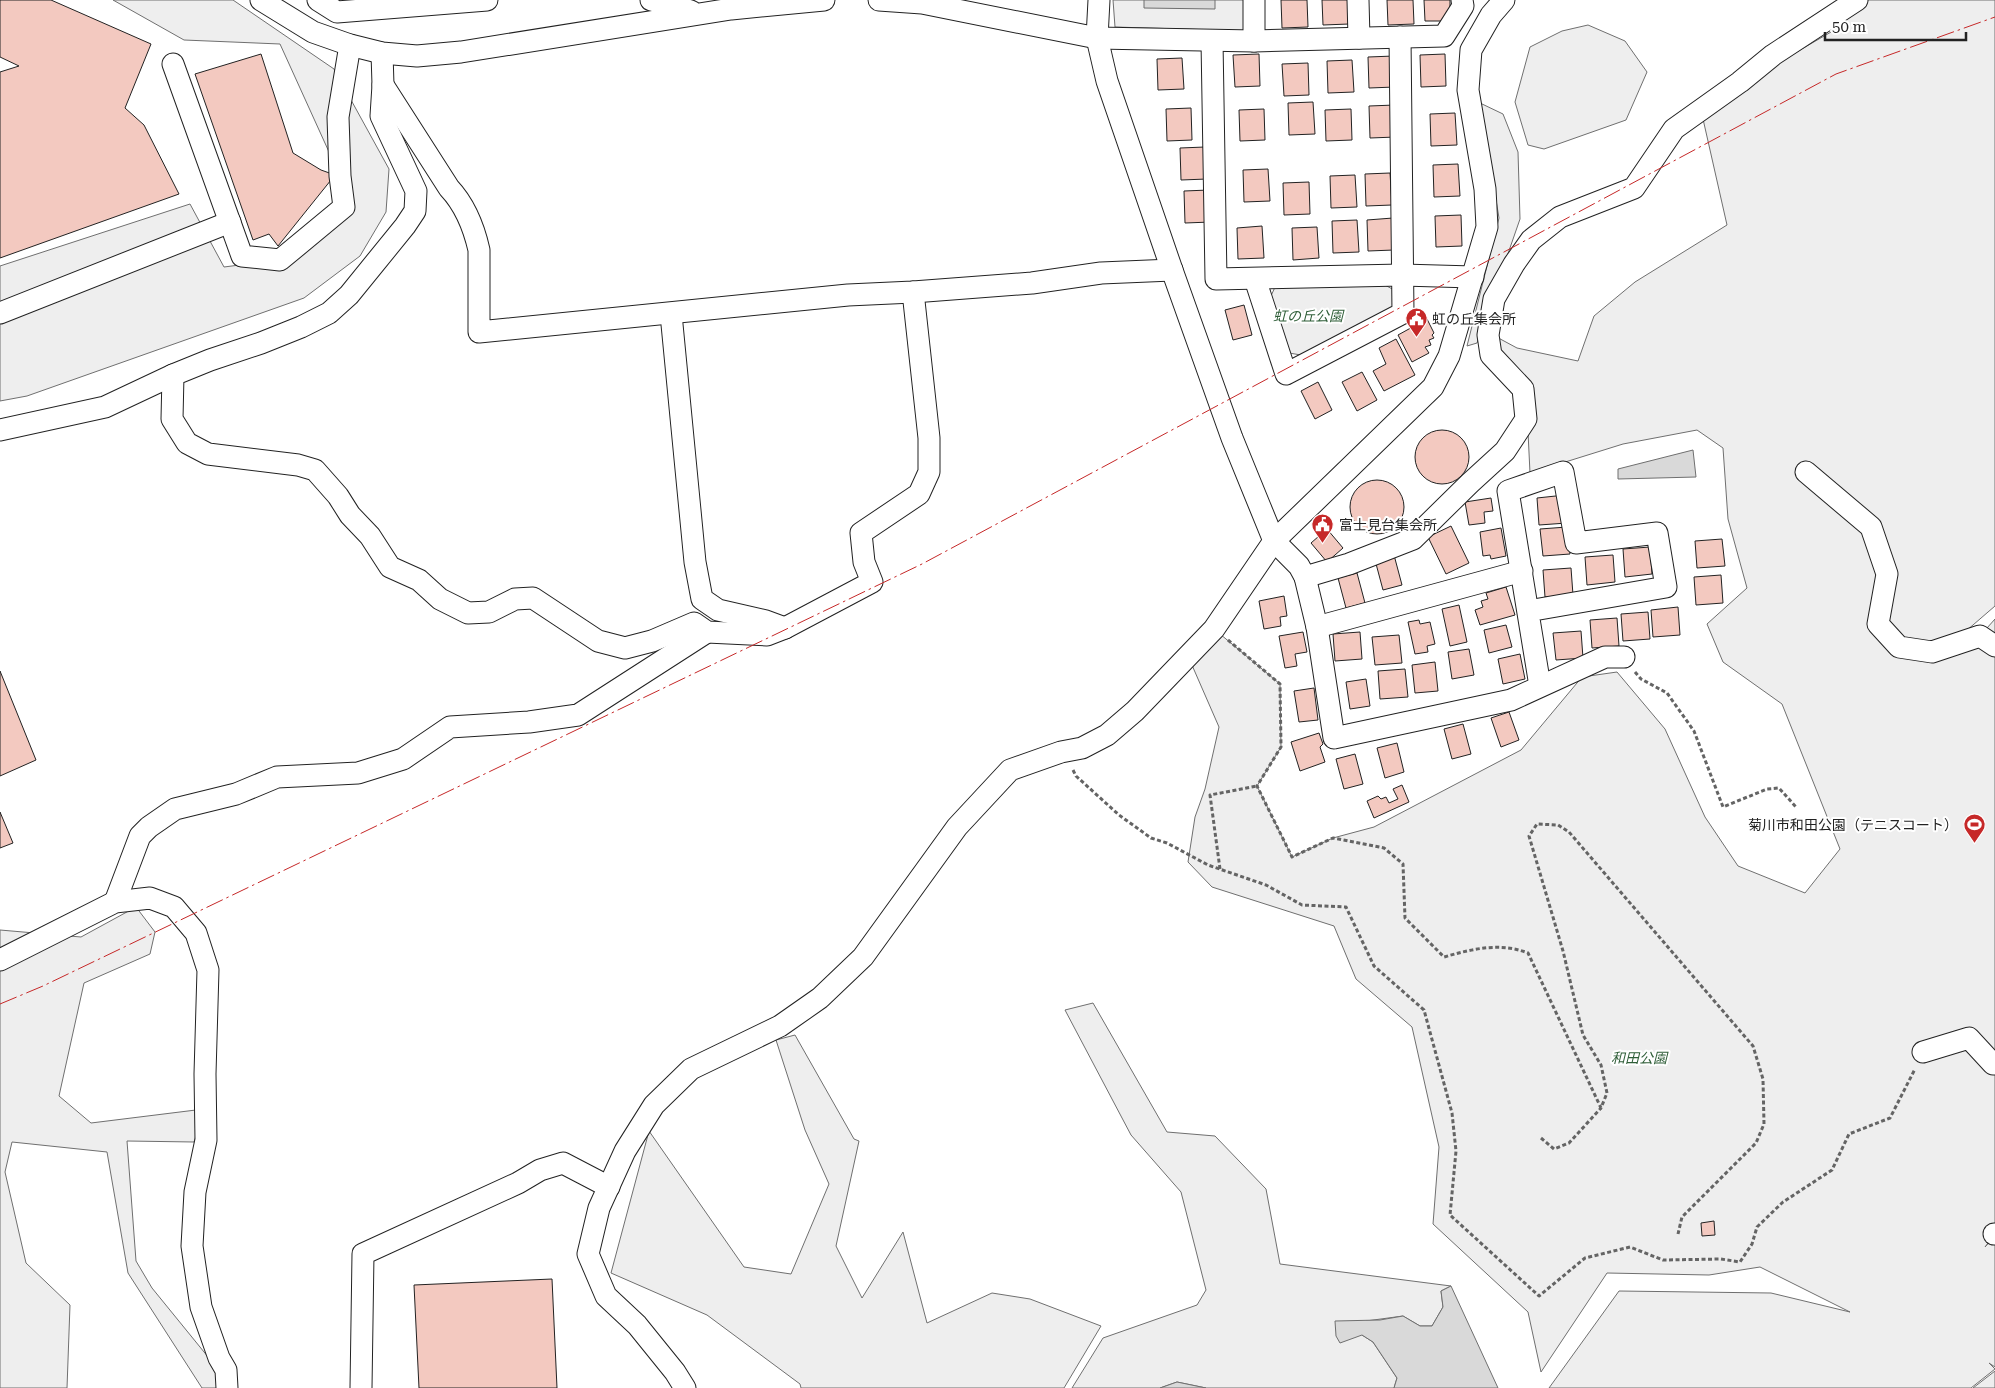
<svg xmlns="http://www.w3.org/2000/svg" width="1995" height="1388" font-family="'Roboto Serif','Noto Sans JP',serif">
<rect width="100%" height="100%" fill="#fff"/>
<g fill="#eee" stroke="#6f6f6f">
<path d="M113,0H233L334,69L389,169L386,212L360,256L304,298L27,396L0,401V266L190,204L224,267L271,261L349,196L280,44L184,40Z"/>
<path d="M1113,0H1248V31L1115,27Z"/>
<path d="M1868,0H1995V606L1966,631L1905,653L1987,628L1995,619V1234L1985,1247L1995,1236V1367L1989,1363L1995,1369L1971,1388H1549L1619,1291L1771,1293L1850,1312L1760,1267L1709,1275L1607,1273L1541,1372L1528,1312L1433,1224L1439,1147L1412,1027L1356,979L1334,926L1212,887L1188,862L1195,817L1205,789L1219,727L1188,656L1214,629L1280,684L1281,747L1257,786L1292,857L1333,838L1374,827L1521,750L1582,677L1617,672L1665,729L1705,817L1738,866L1805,893L1840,849L1782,704L1723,662L1707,624L1747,588L1728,519L1723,448L1697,430L1623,444L1530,473L1528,432L1491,334L1517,348L1578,361L1594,316L1635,282L1727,225L1703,119L1781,61L1831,32Z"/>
<path d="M1588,25L1625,41L1647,72L1626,120L1544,149L1528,145L1515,102L1530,47L1562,31Z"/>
<path d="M1480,103L1503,114L1518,152L1520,219L1477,343L1467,346L1499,218Z"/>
<path d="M1383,284L1396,291L1392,308L1301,355L1289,353L1270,298L1276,285Z"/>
<path d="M136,907L155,932L150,954L84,983L59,1096L91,1123L204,1109L194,1142L127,1141L136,1261L152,1288L213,1363L225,1388H202L128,1273L107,1152L12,1142L5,1172L26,1263L70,1305L67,1388H0V930L81,937Z"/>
<path d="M1093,1003L1167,1132L1215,1136L1266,1189L1280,1264L1451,1286L1441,1291L1443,1307L1432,1326H1420L1403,1316L1366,1321L1362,1335L1373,1342L1397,1378L1394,1388H1206L1177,1382L1160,1388H1072L1103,1338L1197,1305L1206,1290L1181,1192L1131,1135L1065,1010Z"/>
<path d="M795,1035L854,1139L859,1141L836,1246L862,1298L903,1232L927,1323L992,1293L1030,1299L1101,1326L1064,1388H801L800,1384L707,1315L611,1273L649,1131L744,1267L791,1274L829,1184L805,1130L776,1040Z"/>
<path d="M1995,1371V1388H1973Z"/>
</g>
<g fill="#d9d9d9" stroke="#6f6f6f">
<path d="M1144,0H1215V9L1144,8Z"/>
<path d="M1693,450L1696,477L1618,479V469Z"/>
<path d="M1451,1286L1498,1388H1394L1397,1378L1373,1342L1362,1335L1340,1343L1336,1336L1335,1321L1380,1320L1403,1316L1420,1326H1432L1443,1307L1441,1291Z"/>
<path d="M1177,1382L1206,1388H1160Z"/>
</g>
<g fill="#f3c9c0" stroke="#222">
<path d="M0,0H51L151,44L125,108L144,125L179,194L0,258V72L19,66L0,57Z"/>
<path d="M1281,0H1307L1308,27L1282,28Z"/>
<path d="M1322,0H1348L1349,24L1323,25Z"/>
<path d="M1387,0H1413L1414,24L1388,25Z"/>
<path d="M1424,0H1450V21H1425Z"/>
<path d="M261,54L293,153L321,170L335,175L278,246L269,234L253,240L195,74Z"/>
<path d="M1259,54L1260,86L1235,87L1233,55Z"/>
<path d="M1445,54L1446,86L1421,87L1420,55Z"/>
<path d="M1394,56L1395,87L1369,88L1368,57Z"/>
<path d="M1182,58L1184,89L1158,90L1157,59Z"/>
<path d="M1352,60L1354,92L1328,93L1327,61Z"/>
<path d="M1308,63L1309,95L1284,96L1282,64Z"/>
<path d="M1313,102L1315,134L1289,135L1288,103Z"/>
<path d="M1395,105L1396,137L1370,138L1369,106Z"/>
<path d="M1191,108L1192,140L1167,141L1166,109Z"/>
<path d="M1264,109L1265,140L1240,141L1239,110Z"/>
<path d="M1351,109L1352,140L1326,141L1325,110Z"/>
<path d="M1455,113L1457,145L1431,146L1430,114Z"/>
<path d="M1205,147L1207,179L1181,180L1180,148Z"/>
<path d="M1458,164L1460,196L1434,197L1433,165Z"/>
<path d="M1268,169L1270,201L1244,202L1243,170Z"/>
<path d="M1390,173L1392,205L1366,206L1365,174Z"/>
<path d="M1355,175L1357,207L1331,208L1330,176Z"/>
<path d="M1309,182L1310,214L1284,215L1283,183Z"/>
<path d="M1209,190L1211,222L1185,223L1184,191Z"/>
<path d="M1461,215L1462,246L1436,247L1435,216Z"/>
<path d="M1393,218L1394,250L1368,251L1367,220Z"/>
<path d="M1357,220L1359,252L1333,253L1332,221Z"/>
<path d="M1262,226L1264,258L1238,259L1237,228Z"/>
<path d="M1317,227L1319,258L1293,260L1292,228Z"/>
<path d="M1244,305L1252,335L1233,340L1225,310Z"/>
<path d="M1427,319L1434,333L1432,335L1434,338L1429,340L1431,345L1425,347L1429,353L1412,362L1398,335Z"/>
<path d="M1396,339L1415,375L1384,391L1373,371L1386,364L1379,348Z"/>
<path d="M1362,372L1377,400L1357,411L1342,382Z"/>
<path d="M1318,382L1332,410L1315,419L1301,391Z"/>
<circle cx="1442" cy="457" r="27"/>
<circle cx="1377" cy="507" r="27"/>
<path d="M1565,495L1567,523L1539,525L1537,498Z"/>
<path d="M1491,498L1493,511L1484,512L1485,523L1469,525L1465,502Z"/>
<path d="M1451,526L1469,563L1446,574L1428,537Z"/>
<path d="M1567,527L1570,554L1543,556L1540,529Z"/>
<path d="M1501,528L1506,556L1491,559L1490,555L1483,556L1480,532Z"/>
<path d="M1327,529L1343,548L1327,562L1311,543Z"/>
<path d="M1722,539L1725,566L1697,568L1695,541Z"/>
<path d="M1650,547L1652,574L1625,577L1623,549Z"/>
<path d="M1394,555L1402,585L1383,590L1375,560Z"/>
<path d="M1613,555L1615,582L1587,585L1585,557Z"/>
<path d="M1571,568L1573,595L1545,597L1543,570Z"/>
<path d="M1357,573L1365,603L1346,608L1338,578Z"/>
<path d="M1721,575L1723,603L1696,605L1694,577Z"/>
<path d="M1506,587L1515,615L1480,625L1475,610L1483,607L1481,601L1488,599L1486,593Z"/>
<path d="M1284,596L1287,616L1280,617L1281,626L1264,629L1259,601Z"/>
<path d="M1459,605L1467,642L1450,646L1442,609Z"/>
<path d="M1678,607L1680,635L1653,637L1651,610Z"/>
<path d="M1648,612L1650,639L1623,641L1621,614Z"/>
<path d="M1617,618L1619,646L1592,648L1590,620Z"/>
<path d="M1419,620L1420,624L1430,622L1435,644L1427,646L1428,652L1415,654L1408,622Z"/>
<path d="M1506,625L1512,647L1489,653L1484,630Z"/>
<path d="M1581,631L1583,658L1556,660L1553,633Z"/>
<path d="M1303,632L1307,652L1295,654L1297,666L1285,668L1279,636Z"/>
<path d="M1360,632L1362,659L1335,661L1333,634Z"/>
<path d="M1399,635L1402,663L1375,665L1372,637Z"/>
<path d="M1469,649L1474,675L1452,679L1448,652Z"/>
<path d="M1520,654L1525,679L1503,684L1498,659Z"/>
<path d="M1435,662L1438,691L1415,693L1412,665Z"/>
<path d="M1405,669L1408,697L1380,699L1378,671Z"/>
<path d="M0,671L36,760L0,776Z"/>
<path d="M1366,679L1370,706L1350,709L1346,682Z"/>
<path d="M1314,688L1318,720L1299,722L1294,691Z"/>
<path d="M1509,712L1519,740L1501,747L1491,718Z"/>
<path d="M1463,724L1471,754L1452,759L1444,729Z"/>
<path d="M1319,733L1323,744L1320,747L1325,762L1300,771L1291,742Z"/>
<path d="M1397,743L1404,772L1385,778L1377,748Z"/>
<path d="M1355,754L1363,784L1344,789L1336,759Z"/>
<path d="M1402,785L1409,802L1374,818L1367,801L1378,796L1381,799L1386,797L1389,803L1398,799L1393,789Z"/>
<path d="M0,812L13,843L0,848Z"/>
<path d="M1714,1221L1715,1235L1702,1236L1701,1223Z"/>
<path d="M552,1279L557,1388H419L414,1285Z"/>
</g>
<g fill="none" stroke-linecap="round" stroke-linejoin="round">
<defs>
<g id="minor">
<path d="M261,0L313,32L350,45L382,53L417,56L461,52L731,9L824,0"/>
<path d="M318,0L337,12L487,0"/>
<path d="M651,0L691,11"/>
<path d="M879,0L922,3L1097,38L1254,41L1444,36L1463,6L1462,0"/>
<path d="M1099,0L1097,38L1107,81L1172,270L1232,438L1274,541L1299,566L1305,577L1349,564L1413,539L1470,483L1505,451L1526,419L1523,389L1491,355L1488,335L1494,299L1514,264L1531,240L1560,217L1634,188L1674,129L1740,82L1773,55L1857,0"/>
<path d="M1358,0L1359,38"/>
<path d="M1212,41L1216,279L1402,275L1473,277"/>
<path d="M1254,41V0"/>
<path d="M382,53L383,85L381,116L416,191L415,211L405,226L349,295L329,313L301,327L261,343L210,360L173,375L172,419L187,443L208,454L298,465L315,470L338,496L350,515L370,536L390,567L419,580L440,599L468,613L489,612L515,599L533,598L598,641L625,648L652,641L694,623L707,632L767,635L785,628L872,582L864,562L861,533L919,494L929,472V438L913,292"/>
<path d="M173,64L242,256L280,260L344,207L340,176L338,117L350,45"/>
<path d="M383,85L449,188C465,205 474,228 479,250V332L848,295L913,292L1032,283L1101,273L1172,270"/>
<path d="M1255,279L1286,374L1403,313L1400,37"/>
<path d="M0,313L230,222"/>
<path d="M671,314L695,562L702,599L718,610L766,621L785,628"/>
<path d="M0,430L105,407L173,375"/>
<path d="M1806,472L1871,527L1887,574L1878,624L1899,647L1932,652L1980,636L1995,646"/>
<path d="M1305,577L1317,627L1334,738L1511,700L1605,657H1624"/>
<path d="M1528,611L1666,587L1657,533L1576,543L1563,472L1508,491L1540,686"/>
<path d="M1317,627L1522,571"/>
<path d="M115,902L140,836L149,827L175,809L236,794L277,777L358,773L403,759L450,727L529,722L578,715L707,632"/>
<path d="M0,960L115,902L150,898L174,907L196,933L208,970L205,1074L206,1140L195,1192L192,1246L201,1307L219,1358L226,1370L227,1388"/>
<path d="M1923,1052L1969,1038L1993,1064H1995"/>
<path d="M1994,1234H1995"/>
<path d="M361,1388L363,1254L518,1183L540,1170L563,1163L609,1187"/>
<path d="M685,1388L675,1372L637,1325L606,1296L588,1254L599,1208L625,1151L654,1105L691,1069L780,1026L820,998L863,957L957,827L1010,770L1061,752L1082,748L1107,735L1135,711L1214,629L1274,541L1433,387L1449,356L1487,227L1485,189L1468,90L1471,50L1491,15L1504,0"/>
</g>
</defs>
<use href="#minor" stroke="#222" stroke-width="23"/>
<g stroke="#646464" stroke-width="3" stroke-dasharray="4 2.5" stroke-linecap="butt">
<path d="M1228,640L1280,684L1281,747L1257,786L1292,857L1333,838L1384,848L1403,864L1405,918L1444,957C1472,949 1500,942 1528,953L1601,1108L1607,1093L1601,1065L1583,1035L1563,951L1529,836L1537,824L1558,825L1569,832L1753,1046L1763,1079L1764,1124L1756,1143L1682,1217L1678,1234"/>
<path d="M1635,672L1641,679L1667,693L1694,731L1723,807L1767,789L1779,788L1796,807"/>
<path d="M1073,770L1076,776L1119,815L1151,838L1167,843L1208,865L1266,885L1302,905L1346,907L1374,966L1424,1010L1452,1113L1456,1151L1450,1215L1539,1296L1585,1258L1630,1247L1663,1260L1721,1259L1740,1262L1752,1244L1757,1227L1783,1202L1832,1170L1849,1134L1890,1118L1915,1069"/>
<path d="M1220,869L1210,795L1257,786"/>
<path d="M1541,1138L1554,1149L1569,1143L1601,1108"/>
</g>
<use href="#minor" stroke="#fff" stroke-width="21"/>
<path stroke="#c62828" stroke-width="1" stroke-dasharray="18 4 2.5 4" stroke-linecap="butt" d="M0,1004L43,986L922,564L1836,74L1995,17"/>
</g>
<defs>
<symbol id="civic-pin" viewBox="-11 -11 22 30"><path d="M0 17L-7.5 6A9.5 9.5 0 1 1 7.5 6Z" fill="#c62828" stroke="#fff"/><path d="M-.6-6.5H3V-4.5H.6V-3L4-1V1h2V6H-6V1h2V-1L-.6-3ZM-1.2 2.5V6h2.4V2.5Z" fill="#fff"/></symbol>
<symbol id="stadium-pin" viewBox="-11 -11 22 30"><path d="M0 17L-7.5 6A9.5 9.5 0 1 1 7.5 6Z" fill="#c62828" stroke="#fff"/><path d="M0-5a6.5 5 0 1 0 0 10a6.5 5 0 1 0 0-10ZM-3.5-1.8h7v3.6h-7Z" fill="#fff"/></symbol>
</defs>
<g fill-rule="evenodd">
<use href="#civic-pin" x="1404" y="306" width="25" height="34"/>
<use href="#civic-pin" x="1310" y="512" width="25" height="34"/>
<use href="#stadium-pin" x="1962" y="812" width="25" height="34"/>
</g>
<g text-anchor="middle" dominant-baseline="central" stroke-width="4" stroke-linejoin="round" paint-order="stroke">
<g font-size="14" font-style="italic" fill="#2f5e38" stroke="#fff">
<text x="1308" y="316">虹の丘公園</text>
<text x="1639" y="1058">和田公園</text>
</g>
<g font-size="14" fill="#222" stroke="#fff" text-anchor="start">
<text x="1432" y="319">虹の丘集会所</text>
<text x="1339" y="525">富士見台集会所</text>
<text x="1958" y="825" text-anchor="end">菊川市和田公園（テニスコート）</text>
</g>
</g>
<path d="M1825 32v8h141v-8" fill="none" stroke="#222222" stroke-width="2.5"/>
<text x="1832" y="32" font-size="15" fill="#222222" stroke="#ffffff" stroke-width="4" paint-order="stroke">50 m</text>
</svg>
